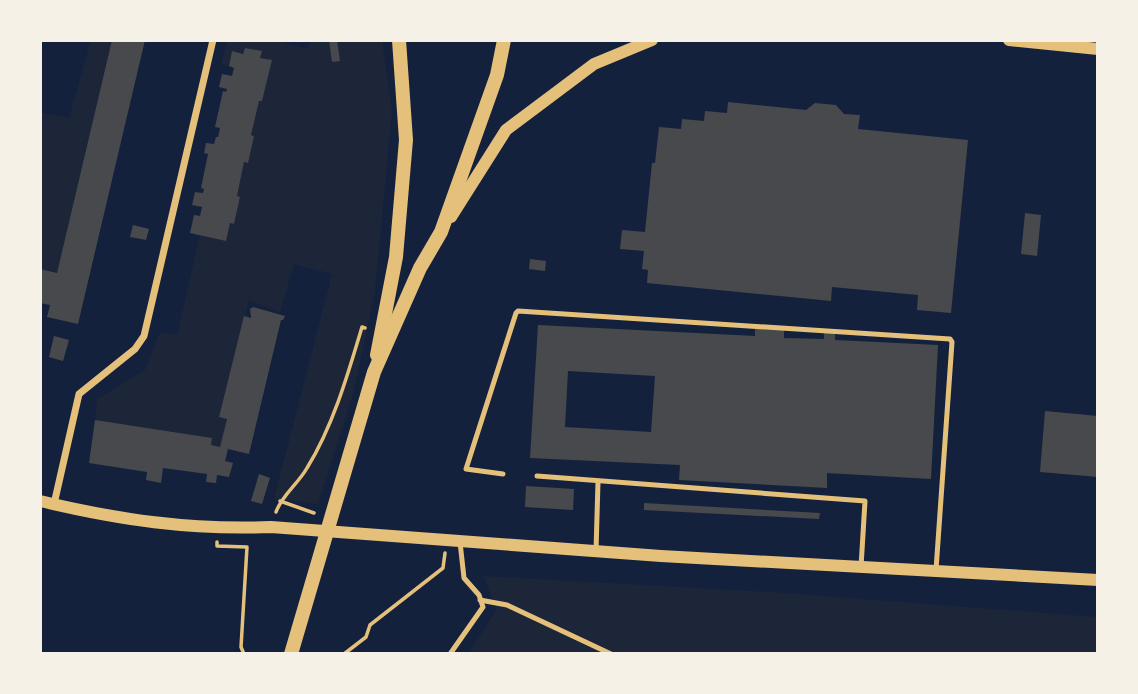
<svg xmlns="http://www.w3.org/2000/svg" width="1138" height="694" font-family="Rubik,sans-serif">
<rect width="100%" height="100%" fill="#14213d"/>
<g fill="#1d2539">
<path d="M91,40H112L57,273L40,269V112L69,118Z"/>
<path d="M227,40H274L307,49L311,40H382L392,111L375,292L354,390L318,504L274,499L332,274L294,264L280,313L249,300L219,417L227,419L220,447L211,445L212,438L95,420L97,399L145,370L160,332L177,335L200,235L234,224L240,197L237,196L244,162H248L254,136L251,135L259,101H262L271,61L260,58L261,51L245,48L243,54L232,51L229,66L221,65Z"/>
<path d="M483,576L770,592L1098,617V654H468L497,609Z"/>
</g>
<g fill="#48494c" fill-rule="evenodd">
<path d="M112,40H145L78,324L47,317L50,305L40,303V269L57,273Z"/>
<path d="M329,40H337L340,61L332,62Z"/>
<path d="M245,48L262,51L260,58L272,60L262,101H259L251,135L254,136L248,163L244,162L237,196L240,197L234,224L230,223L226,241L190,233L194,215L200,216L202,207L192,205L195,192L203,193L204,189L201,188L208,154L204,153L206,143L214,144L216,137H218L220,128L215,127L223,91L226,92L227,89L219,87L222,74L232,76L234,68L229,66L232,51L243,54Z"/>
<path d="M728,102L806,110L815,103L836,105L844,114L860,115L858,129L968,140L951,313L917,310L918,295L832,287L831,301L647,283L648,270L642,269L644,251L620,249L622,230L645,232L652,163H655L659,127L681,129L682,119L704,121L705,111L727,113Z"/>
<path d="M1025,213L1041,215L1037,256L1021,254Z"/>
<path d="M133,225L149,229L146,240L130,237Z"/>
<path d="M530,259L546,261L545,271L529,269Z"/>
<path d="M253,307L285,316L283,320H281L249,454L228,449L225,461L233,463L229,477L217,475L216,483L206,482L207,474L163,468L161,483L146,480L147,472L89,463L95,420L212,438L211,445L220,447L227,419L219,417L244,316L251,318L250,309Z"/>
<path d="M538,325L755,336V328L784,330V338L824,339V332H835V340L938,345L931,479L827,473V488L679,480L680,465L530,458ZM568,371L655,376L651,432L565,427Z"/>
<path d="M54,336L69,340L63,361L49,357Z"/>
<path d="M1045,411L1098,416V477L1040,472Z"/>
<path d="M259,474L270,478L262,504L251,501Z"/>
<path d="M526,486L574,489L573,510L525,507Z"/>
<path d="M644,503L820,513L819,519L644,510Z"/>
</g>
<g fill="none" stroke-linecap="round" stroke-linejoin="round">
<g stroke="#e5c07b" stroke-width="3.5">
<path d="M280,501L314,513"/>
<path d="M276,512C282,495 298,484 307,468C333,426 348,374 362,327L365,328"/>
<path d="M217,542V546L247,547L241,647L244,654"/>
<path d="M344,654L366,637L370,625L443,568L445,553"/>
</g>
<g stroke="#e5c07b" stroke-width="5">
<path d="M503,474L466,469L516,313L518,311L950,339L952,342L936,570"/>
<path d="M537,476L865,501L861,567"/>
<path d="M596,551L598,482"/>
<path d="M480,600L507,605L611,654"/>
<path d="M450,654L483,607L479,595L464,578L460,542"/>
</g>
<path stroke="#e5c07b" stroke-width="7" d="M54,504L79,394L135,349L144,336L213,40"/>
<g stroke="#e5c07b" stroke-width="12">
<path d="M1009,40L1098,49"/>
<path d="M451,217L506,130L594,64L652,40"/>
<path d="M40,501C120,520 188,530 271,527L661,556L1098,580"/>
</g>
<g stroke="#e5c07b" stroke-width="14">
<path d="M377,355L396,257L406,140L399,40"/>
<path d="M291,654L374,372L420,268L441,232L497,75L504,40"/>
</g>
</g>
<rect width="1138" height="694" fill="none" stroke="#f6f1e7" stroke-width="84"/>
</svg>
